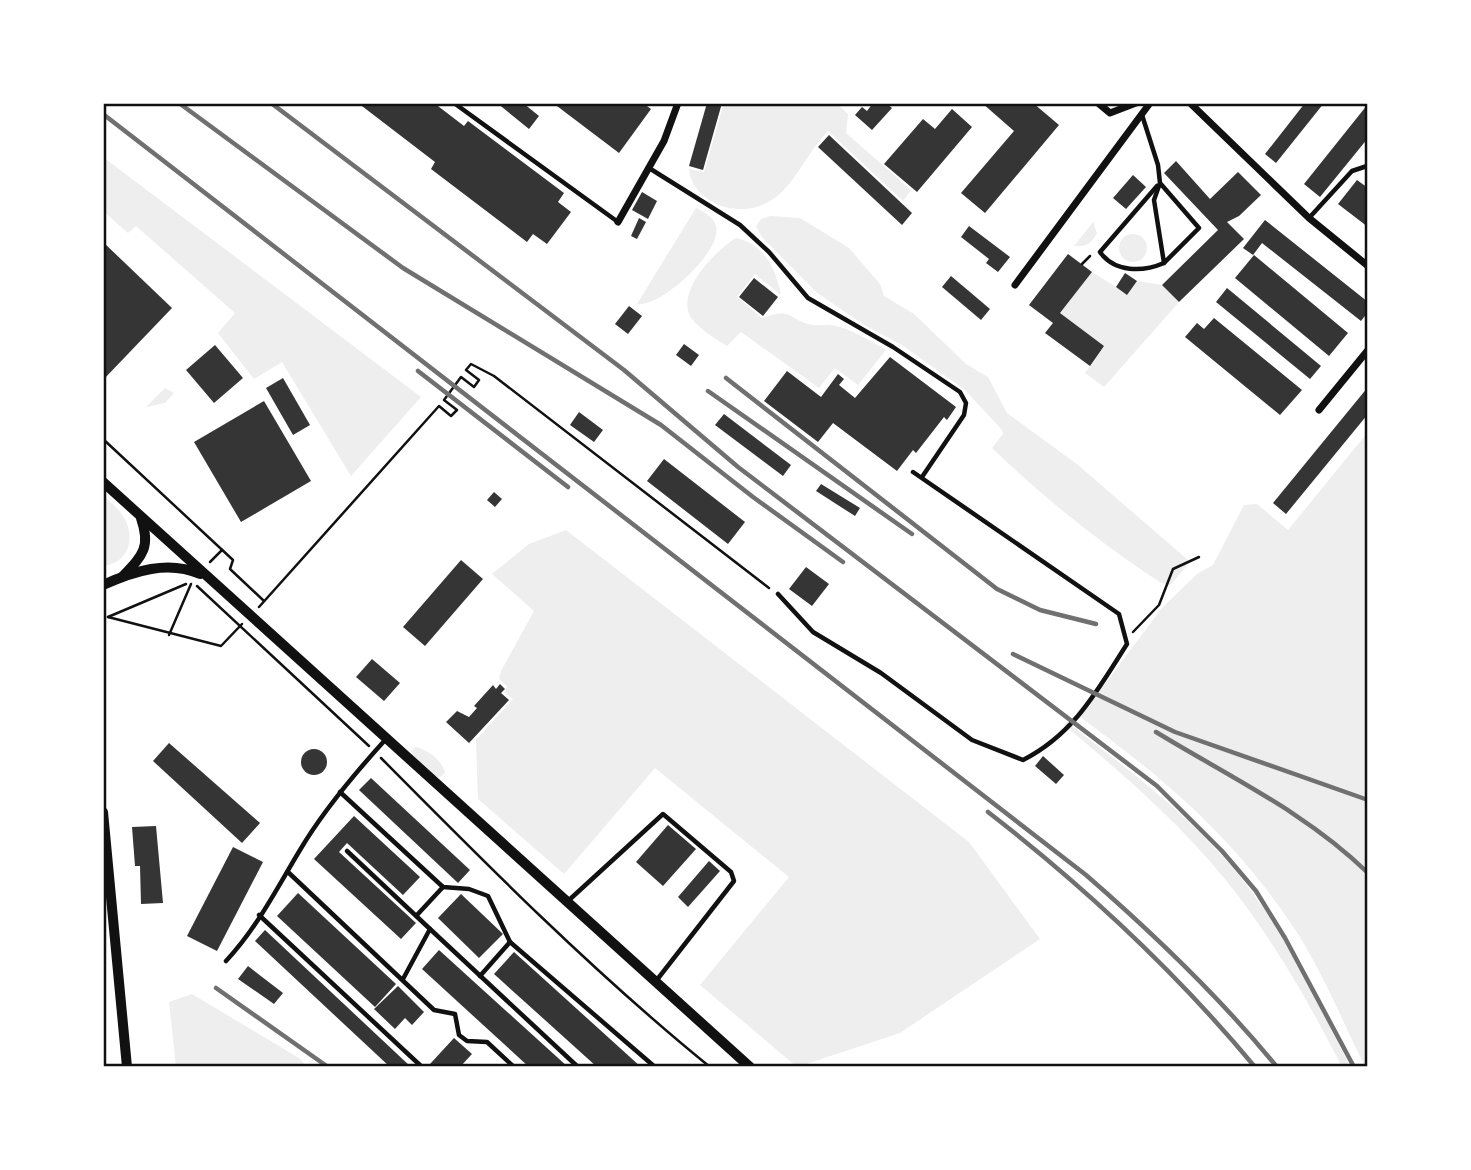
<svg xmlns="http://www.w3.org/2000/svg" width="1471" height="1170" font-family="'Times New Roman',serif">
<rect width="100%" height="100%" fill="#fff"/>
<g fill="#eee">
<path d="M724,103H836L848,114L846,133L911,190L903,201L828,131C800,159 790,206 744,209C733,209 722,208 713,202C700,195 690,184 689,169L704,172Z"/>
<path d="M103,157L421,397L351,476L282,362L254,379L218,333L235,313L136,226L128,233L103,211Z"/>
<path d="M696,208C704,212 714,217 716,226C723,251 660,308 637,304Z"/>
<path d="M770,216L800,218L849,248L880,284L884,296L914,314L966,364L988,377L1007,413L1078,465L1188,560L1186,567L1170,585L1161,583C1100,543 1044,498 992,448L1003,434L1002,430L965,390L902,345L864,325L816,292L762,237L756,226L761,219Z"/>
<path d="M1093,222L1097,233C1091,244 1086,247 1074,246Z"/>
<circle cx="1133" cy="248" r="14"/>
<path d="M736,238C764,244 776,269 781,295L755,274L737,297L762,318C794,306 788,321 814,325C819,326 825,324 830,325C848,327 871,341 886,350L858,385L835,368L819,388L741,332L727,346C716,339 694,326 689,314C679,288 716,250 736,238Z"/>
<path d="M1092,272L1127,294L1137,281L1162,285L1179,302L1104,387L1085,373L1104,346L1060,313Z"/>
<path d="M165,388L174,393L165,403L146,407Z"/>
<path d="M1368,432V1067H1365C1342,1020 1321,968 1292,925C1233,837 1164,778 1080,717L1162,608L1197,574L1213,565L1244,505L1257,504L1288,530Z"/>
<path d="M103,496C110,502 118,508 123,516C136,536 130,563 103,566Z"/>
<path d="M566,530L969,842L1040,939L900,1033L797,1067L700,985L789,877L655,768L564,874L478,799L476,740L513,699L505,693L507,686L499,679L501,671L534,611L492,574L529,544Z"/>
<path d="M1067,722C1134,774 1203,825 1254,895C1292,947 1321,1009 1350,1067H1342C1312,1008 1279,950 1239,897C1190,832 1127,777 1064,725Z"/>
<path d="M416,747C428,750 442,760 445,773L440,777C429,776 413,762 411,751Z"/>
<path d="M192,994L299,1058L307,1067H176L169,1002Z"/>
</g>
<g fill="#353535">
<path d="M358,103H434L464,126L468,121L564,193L558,202L571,212L547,244L533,234L527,242L431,169L435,162Z"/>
<path d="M497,103H523L539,116L529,129Z"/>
<path d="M553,103H643L651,109L619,153Z"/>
<path d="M707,103H722L703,170L689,166Z"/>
<path d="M873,103H886L892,108L872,130L855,115L862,107L867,111Z"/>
<path d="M982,103H1033L1059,125L985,213L961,193L1014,131Z"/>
<path d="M1305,103H1324L1276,163L1265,154Z"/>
<path d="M1368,104V138L1320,197L1304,184Z"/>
<path d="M952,109L972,127L917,192L884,164L923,119L935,129Z"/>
<path d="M829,135L912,213L902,225L818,147Z"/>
<path d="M1176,161L1210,199L1238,172L1261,195L1239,216L1227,222L1244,239L1179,302L1162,285L1218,230L1164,173Z"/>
<path d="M1133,175L1146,187L1126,209L1113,198Z"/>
<path d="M1357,180L1368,188V227L1338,204Z"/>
<path d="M642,192L657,201L648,219L632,210Z"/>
<path d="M639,218L646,222L637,239L631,236Z"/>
<path d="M1265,220L1368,302V312L1361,321L1262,243L1253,255L1243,248Z"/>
<path d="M969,226L1010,257L998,272L986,263L989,259L961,237Z"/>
<path d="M103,242L172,308L103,380Z"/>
<path d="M1068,254L1092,272L1060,313L1104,346L1090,366L1045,333L1053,323L1029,305Z"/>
<path d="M1254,255L1348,333L1329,356L1235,278Z"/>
<path d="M1125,273L1137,281L1127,295L1116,287Z"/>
<path d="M951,276L990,309L981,320L942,287Z"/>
<path d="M754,278L778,297L763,316L739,297Z"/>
<path d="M1227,288L1321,366L1310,379L1216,302Z"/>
<path d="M629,306L642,316L628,334L615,324Z"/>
<path d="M1214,318L1302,390L1280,415L1185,337L1197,323L1204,329Z"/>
<path d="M684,344L699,355L691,366L676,355Z"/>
<path d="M215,345L243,378L214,403L186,370Z"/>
<path d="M890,357L956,407L947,420L944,417L916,453L913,450L897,471L833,423L818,442L764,401L787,371L821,397L838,374L844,379L839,385L855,398Z"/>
<path d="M283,378L310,425L293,435L266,388Z"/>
<path d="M1368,387V414L1286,514L1273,503Z"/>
<path d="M264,401L311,481L241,522L194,442Z"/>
<path d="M579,412L603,430L594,442L570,425Z"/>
<path d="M724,414L791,465L783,476L715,425Z"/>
<path d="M664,459L745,522L728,544L647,481Z"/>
<path d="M821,484L860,508L855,516L816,491Z"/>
<path d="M494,492L502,499L495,507L487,500Z"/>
<path d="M461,560L483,579L425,646L403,627Z"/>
<path d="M806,567L829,584L812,606L789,589Z"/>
<path d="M372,659L400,683L384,701L356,677Z"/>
<path d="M500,684L505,689L501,693L509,700L469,743L446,722L457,711L469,717L477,708L474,706L493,685L496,689Z"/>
<path d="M169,743L260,823L242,843L153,761Z"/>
<circle cx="314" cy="762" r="13"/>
<path d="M1043,756L1064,775L1056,784L1035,766Z"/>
<path d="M371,778L470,870L458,883L359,790Z"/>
<path d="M354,816L420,877L403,895L347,843L339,852L416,923L401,939L314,859Z"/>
<path d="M668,825L696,849L663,886L636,862Z"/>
<path d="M156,826L163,903L141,904L140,866H135L132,827Z"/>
<path d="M233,847L263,862L217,951L187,936Z"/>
<path d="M709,861L720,871L688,907L678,897Z"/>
<path d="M298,893L396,984L375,1007L277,916Z"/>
<path d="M461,894L503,934L479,958L438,918Z"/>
<path d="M265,930L411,1067H390L255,941Z"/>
<path d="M439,950L568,1067H529L422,969Z"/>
<path d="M514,952L641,1067H597L494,974Z"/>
<path d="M248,966L283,993L274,1004L238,979Z"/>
<path d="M398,986L424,1012L412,1025L405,1018L395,1029L374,1009Z"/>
<path d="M454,1038L472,1054L460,1067H434L430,1064Z"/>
</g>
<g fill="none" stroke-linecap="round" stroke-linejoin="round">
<g stroke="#111" stroke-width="2.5">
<path d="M1082,264L1090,256"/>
<path d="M103,439L233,560L230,569L264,601"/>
<path d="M210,562L222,550"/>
<path d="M197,586L369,746"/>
<path d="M259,607L439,406L451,416L457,410L444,400L461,377L474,387L479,380L466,370L471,364L494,376L769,588"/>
<path d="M108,617L221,646L242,624"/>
<path d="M108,617L186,584"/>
<path d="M1133,632L1159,605L1173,569L1199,557"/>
<path d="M169,635L191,584"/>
<path d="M381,758C487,865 593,972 710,1067"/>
</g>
<g stroke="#111" stroke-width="4.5">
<path d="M454,103L618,222"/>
<path d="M1142,115L1158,165L1160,183L1199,228L1164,263L1154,200L1160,183"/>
<path d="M649,168L740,225L769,252L808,298L893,347L960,392L966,403L964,415L922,477"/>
<path d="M1157,186L1100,252C1115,273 1143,272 1164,263"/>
<path d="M1309,218L1352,171L1367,166"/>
<path d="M778,594L813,632L881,673L972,740L1023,760C1074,734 1097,691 1127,644L1119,614L913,472"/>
<path d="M340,792L443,887L469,889L488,896L510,942L655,1067"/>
<path d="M347,851L430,929L403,979"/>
<path d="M289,873L434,1010L455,1014L459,1035L467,1041L487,1042L514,1067"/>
<path d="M568,901L663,814L731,872L734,881L656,981"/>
<path d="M259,915L422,1067"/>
<path d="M417,915L443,887"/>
<path d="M430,929L578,1067"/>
<path d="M226,961C257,928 277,888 300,850C323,811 356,772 386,739"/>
<path d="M480,976L510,942"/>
</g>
<g stroke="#111" stroke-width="7">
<path d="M1098,103L1110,113L1136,103"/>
<path d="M1190,103L1309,218L1368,266"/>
<path d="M618,222L664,141L678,103"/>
<path d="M1015,285L1150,103"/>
<path d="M1319,410L1368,350"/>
</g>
<g stroke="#111" stroke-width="10">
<path d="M103,482L750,1067"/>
<path d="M123,576C143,555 151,547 141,518"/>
<path d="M103,585C134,571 168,560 200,574"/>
<path d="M103,812L127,1067"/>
</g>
<g stroke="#707070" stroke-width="4.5">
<path d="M179,103L403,268L661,425L753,497L843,562"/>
<path d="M271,103L624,370L738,467L1157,786L1222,851L1256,891L1285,938L1354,1067"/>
<path d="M103,114L1086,875C1155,935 1219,996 1277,1067"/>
<path d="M418,371L568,487"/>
<path d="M726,378L997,589L1040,610L1096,624"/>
<path d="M708,391L912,534"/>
<path d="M1013,654L1175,732L1368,800"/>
<path d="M1156,732C1228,776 1307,813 1368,873"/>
<path d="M988,812C1086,888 1176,972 1255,1067"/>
<path d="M216,988L328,1067"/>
</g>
</g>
<rect width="1471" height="1170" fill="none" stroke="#ffffff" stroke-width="210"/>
<rect x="105" y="105" width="1261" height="960" fill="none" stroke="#111" stroke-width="2.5"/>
</svg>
